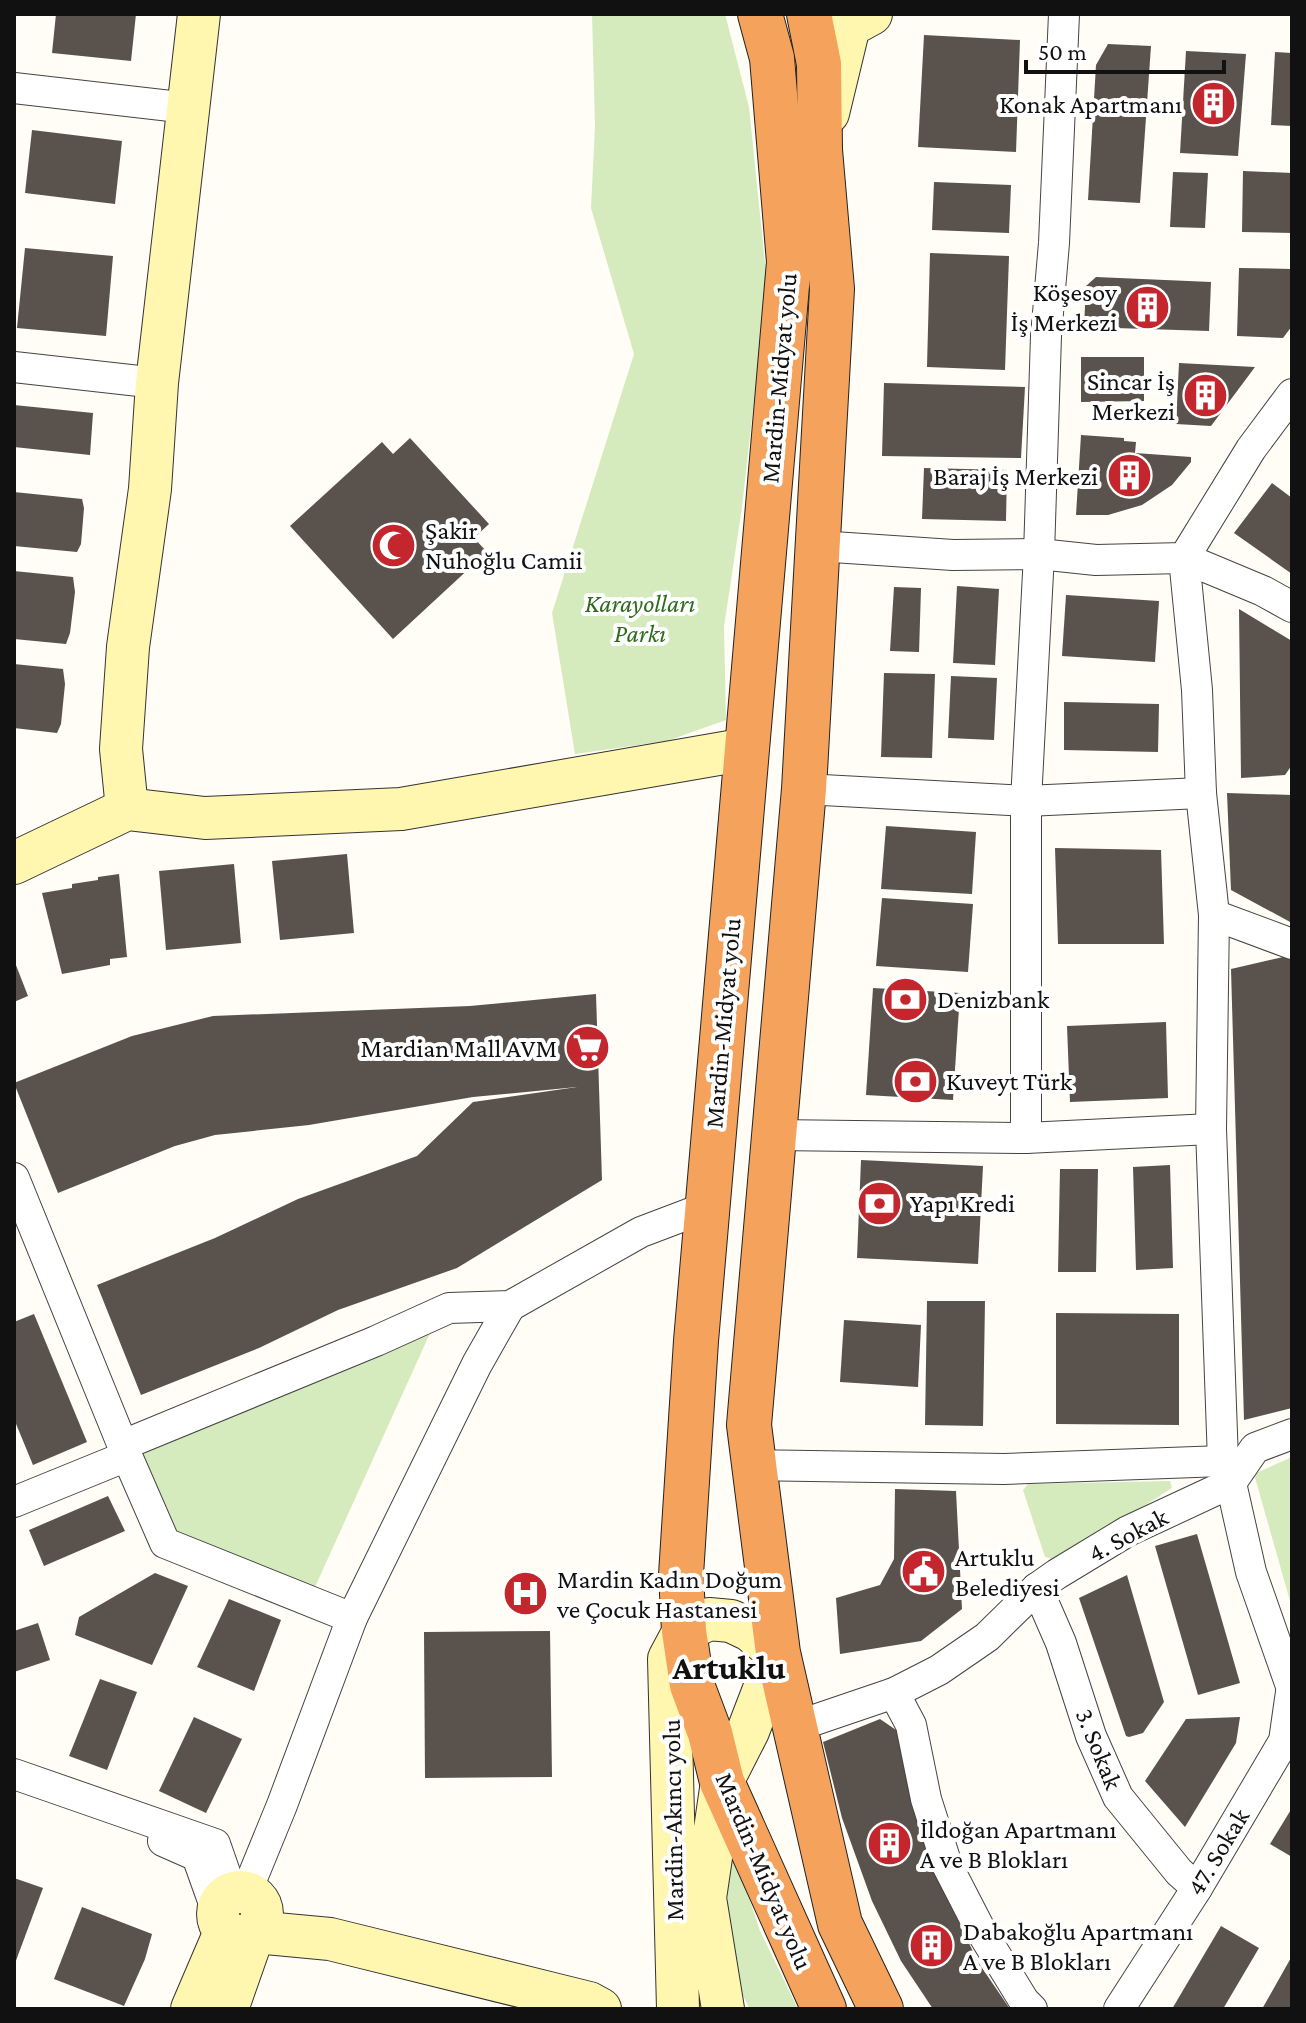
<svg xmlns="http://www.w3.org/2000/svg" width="1306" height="2023" font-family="'Crimson Pro',serif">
<rect width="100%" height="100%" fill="#fffdf5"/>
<g fill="#d5ebbd">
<path d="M592,14H725L749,107L767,283L742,507L724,627L726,720L667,741L575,754L552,613L634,354L591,208L595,126Z"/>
<path d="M431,1331L315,1587L175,1531L141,1452Z"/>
<path d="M1292,1457V1608L1254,1474Z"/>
<path d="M1170,1481L1172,1488L1058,1561L1045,1557L1023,1490L1028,1484Z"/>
<path d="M733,1850L760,1931L798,2009H750C722,1961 724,1903 733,1850Z"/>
</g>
<g fill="#5a524d">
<path d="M56,14H136L131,61L52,53Z"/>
<path d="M924,35L1020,40L1016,152L918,147Z"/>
<path d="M1108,44L1151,46L1140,203L1088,200L1096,65Z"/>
<path d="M1186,51L1246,54L1238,156L1180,153Z"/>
<path d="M1275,52L1292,53V126L1271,125Z"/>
<path d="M32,130L122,141L115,204L25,193Z"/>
<path d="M1243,171L1292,173V233L1242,232Z"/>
<path d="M1173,172L1208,173L1205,228L1170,227Z"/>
<path d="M934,182L1011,185L1009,233L932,230Z"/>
<path d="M25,248L113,256L106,336L17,328Z"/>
<path d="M930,253L1009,256L1005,370L927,367Z"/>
<path d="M1239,268L1292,269V326L1283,338L1237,336Z"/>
<path d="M1096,277L1211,282L1209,331L1084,327L1086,286Z"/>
<path d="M1081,357H1144V401L1081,402Z"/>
<path d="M1179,363L1255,367L1211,426L1176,424Z"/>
<path d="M884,383L1025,387L1021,458L882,456Z"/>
<path d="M14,405L93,413L90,455L14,447Z"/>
<path d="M1081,435L1124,438V441L1136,442L1135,453L1191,457V462L1172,485L1142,505L1108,515H1076Z"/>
<path d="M410,438L489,524L474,538L487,552L393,639L290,526L382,442L393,454Z"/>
<path d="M924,468L1007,470L1006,521L922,519Z"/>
<path d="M1272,483L1292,498V574L1234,533Z"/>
<path d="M14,492L82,499L84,508L81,544L77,552L14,546Z"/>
<path d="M14,571L73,577L75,592L70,633L66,644L14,639Z"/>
<path d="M957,586L999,589L995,665L953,663Z"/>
<path d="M894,587L921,588L919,652L890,651Z"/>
<path d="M1066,595L1159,601L1155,662L1062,656Z"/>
<path d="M1239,609L1292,641V765L1285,775L1241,778Z"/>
<path d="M14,664L63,669L65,684L61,724L57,733L14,728Z"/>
<path d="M884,673L935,674L932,758L881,757Z"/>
<path d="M951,676L997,678L994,740L948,738Z"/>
<path d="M1064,702L1159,704L1158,752L1064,750Z"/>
<path d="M1227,793L1292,795V923L1231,890Z"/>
<path d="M886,826L976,832L972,894L881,889Z"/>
<path d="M1055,848L1161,850L1164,944H1058Z"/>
<path d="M347,854L354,933L280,940L272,861Z"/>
<path d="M234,864L241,943L166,950L159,871Z"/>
<path d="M119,874L127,957L110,959V965L62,974L42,893L72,888V884L98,880V877Z"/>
<path d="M882,898L973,904L968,972L876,966Z"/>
<path d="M1292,955V1408L1244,1420L1231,969Z"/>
<path d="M14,960L28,996L14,1002Z"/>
<path d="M873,988L960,993L953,1100L866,1095Z"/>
<path d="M596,994L602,1180L457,1268L338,1310L259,1348L141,1395L97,1285L215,1238L298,1199L417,1156L473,1102L577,1087L473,1097L309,1125L215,1135L175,1146L58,1193L14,1083L132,1036L213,1016L470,1006Z"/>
<path d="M1166,1022L1168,1098L1070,1102L1067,1026Z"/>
<path d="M861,1160L983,1166L978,1264L857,1258Z"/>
<path d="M1170,1165L1173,1268L1136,1270L1133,1167Z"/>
<path d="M1060,1169H1098L1096,1272H1058Z"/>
<path d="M927,1301H985L983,1426L925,1425Z"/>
<path d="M1056,1313L1179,1314V1425L1056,1424Z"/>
<path d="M34,1314L87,1442L33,1465L14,1419V1322Z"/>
<path d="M844,1320L921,1325L918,1387L840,1382Z"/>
<path d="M895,1489L956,1491L962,1609L921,1641L840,1654L836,1598L880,1585L894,1559Z"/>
<path d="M108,1496L125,1531L44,1566L29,1530Z"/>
<path d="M1197,1534L1240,1683L1198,1695L1155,1546Z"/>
<path d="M155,1573L188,1586L152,1665L75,1635L79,1617Z"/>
<path d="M1127,1575L1164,1702L1143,1733L1129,1737L1126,1736L1079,1598Z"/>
<path d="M229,1599L281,1620L254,1691L197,1667Z"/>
<path d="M38,1623L50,1660L14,1672V1631Z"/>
<path d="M550,1631L552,1777L425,1778L424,1632Z"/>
<path d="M100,1679L137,1692L107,1770L69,1756Z"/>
<path d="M194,1717L242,1739L206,1813L159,1791Z"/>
<path d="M1240,1717L1236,1743L1185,1827L1145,1781L1186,1719Z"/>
<path d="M880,1719L899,1732L941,1885L978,1962L1010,2009H933L901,1961L872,1901L842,1818L823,1742Z"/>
<path d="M1292,1808V1857L1270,1844Z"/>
<path d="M14,1878L43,1888L14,1966Z"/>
<path d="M82,1907L152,1934L145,1959L124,2006L54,1979Z"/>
<path d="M1221,1926L1259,1948L1223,2009H1172Z"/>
<path d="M1292,1956V2009H1262L1270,1995Z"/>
</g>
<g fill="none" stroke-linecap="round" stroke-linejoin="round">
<defs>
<g id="street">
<path d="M14,88L188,108"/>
<path d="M14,367L157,383"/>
<path d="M818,546L953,555L1039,554L1096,560L1184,558L1251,449L1292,394"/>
<path d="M1292,607L1263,591L1184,558L1197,690L1201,793L1214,915L1211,1129L1223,1461L1231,1483L1251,1572L1292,1689"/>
<path d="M804,789L1026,801L1201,793"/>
<path d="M1214,915L1292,944"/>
<path d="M774,1135L1026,1138L1211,1129"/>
<path d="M1026,1138V801L1039,554L1046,336L1054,243L1064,14"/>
<path d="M14,1178L127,1456L165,1543L352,1618"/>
<path d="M123,1445L376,1341L449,1308L510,1306L641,1232L707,1207"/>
<path d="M753,1465L1004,1469L1223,1461"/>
<path d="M14,1502L127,1456"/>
<path d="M1037,1588L1061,1643L1091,1736L1118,1797L1179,1872L1197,1888"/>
<path d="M894,1693L911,1725L926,1799L947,1865L981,1931L1024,2001L1032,2009"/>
<path d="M794,1727L894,1693L939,1670L987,1637L1037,1588L1057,1574L1128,1531L1231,1483L1255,1448L1292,1434"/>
<path d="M14,1774L215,1844L232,1893"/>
<path d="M163,1841L197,1856L217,1912"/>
<path d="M246,1893L282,1805L352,1618L477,1364L510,1306"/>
<path d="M1119,2009L1197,1888L1284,1741L1292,1685"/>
</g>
<g id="secondary">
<path d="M828,113L849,26L871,14"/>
<path d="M127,809L121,749L128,647L150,489L157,383L199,14"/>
<path d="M14,863L127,809L205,818L401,809L747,749"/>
<circle cx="240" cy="1914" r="22"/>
<path d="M192,2009L225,1932"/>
<path d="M227,2009L254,1932L330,1939L589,2003L600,2009"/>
<path d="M678,2009L669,1659L684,1631L709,1619L731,1621L750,1630L778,1653L748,1731L722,1782L705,1898L723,2009"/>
</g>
<g id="highway">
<path d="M760,14L772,58L789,262L696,1341L681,1575L684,1631L692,1685L710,1733L722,1782L824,2009"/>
<path d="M809,14L819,64L820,150L832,289L804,789L749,1425L778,1653L840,1924L881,2009"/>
</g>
</defs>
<use href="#street" stroke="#444" stroke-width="32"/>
<use href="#secondary" stroke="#333" stroke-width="44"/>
<use href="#highway" stroke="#222" stroke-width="46"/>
<use href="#street" stroke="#fff" stroke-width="30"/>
<use href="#secondary" stroke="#fff6b0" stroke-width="42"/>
<use href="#highway" stroke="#f5a25d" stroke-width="44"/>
</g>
<defs>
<symbol id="building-disc" viewBox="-11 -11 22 22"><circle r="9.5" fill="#c4262e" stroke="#fff"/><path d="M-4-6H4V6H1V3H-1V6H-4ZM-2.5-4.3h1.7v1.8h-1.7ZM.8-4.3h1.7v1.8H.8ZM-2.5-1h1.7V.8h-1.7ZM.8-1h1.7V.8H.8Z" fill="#fff"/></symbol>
<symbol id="mosque-disc" viewBox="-11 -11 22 22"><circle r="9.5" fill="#c4262e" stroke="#fff"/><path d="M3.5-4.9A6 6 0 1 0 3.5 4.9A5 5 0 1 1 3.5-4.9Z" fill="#fff"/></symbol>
<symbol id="bank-disc" viewBox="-11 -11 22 22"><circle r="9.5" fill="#c4262e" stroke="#fff"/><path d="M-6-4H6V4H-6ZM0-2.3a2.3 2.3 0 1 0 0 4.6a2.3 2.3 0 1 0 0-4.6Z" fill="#fff"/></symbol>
<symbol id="supermarket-disc" viewBox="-11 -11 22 22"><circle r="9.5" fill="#c4262e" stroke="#fff"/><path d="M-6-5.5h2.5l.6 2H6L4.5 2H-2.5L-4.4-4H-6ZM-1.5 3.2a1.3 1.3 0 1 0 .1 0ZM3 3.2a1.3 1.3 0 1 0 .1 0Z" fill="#fff"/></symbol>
<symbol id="civic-disc" viewBox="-11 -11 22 22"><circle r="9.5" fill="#c4262e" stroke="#fff"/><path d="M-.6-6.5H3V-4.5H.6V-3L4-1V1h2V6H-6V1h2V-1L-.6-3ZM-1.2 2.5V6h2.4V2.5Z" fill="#fff"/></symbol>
<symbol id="hospital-disc" viewBox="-11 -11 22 22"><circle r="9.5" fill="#c4262e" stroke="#fff"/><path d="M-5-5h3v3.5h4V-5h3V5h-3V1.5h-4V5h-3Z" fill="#fff"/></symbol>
</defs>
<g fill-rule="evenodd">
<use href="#building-disc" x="1188" y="78" width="51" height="51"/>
<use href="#building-disc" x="1122" y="282" width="51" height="51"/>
<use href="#building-disc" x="1180" y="370" width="51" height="51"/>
<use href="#building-disc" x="1104" y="450" width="51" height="51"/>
<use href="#mosque-disc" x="368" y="520" width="51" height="51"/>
<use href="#bank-disc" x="880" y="974" width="51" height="51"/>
<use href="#supermarket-disc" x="562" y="1022" width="51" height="51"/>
<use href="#bank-disc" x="890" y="1056" width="51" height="51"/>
<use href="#bank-disc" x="854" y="1178" width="51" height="51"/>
<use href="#civic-disc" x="898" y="1546" width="51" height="51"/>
<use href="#hospital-disc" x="500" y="1568" width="51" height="51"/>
<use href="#building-disc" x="864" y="1818" width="51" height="51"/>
<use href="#building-disc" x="906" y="1920" width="51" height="51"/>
</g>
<g text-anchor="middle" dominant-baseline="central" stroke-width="8" stroke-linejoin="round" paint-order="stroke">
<g font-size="26" fill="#111" stroke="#fff" text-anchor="start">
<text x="1182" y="104" text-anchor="end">Konak Apartmanı</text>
<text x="1117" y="292" text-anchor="end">Köşesoy<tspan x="1117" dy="30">İş Merkezi</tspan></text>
<text x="1175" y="381" text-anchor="end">Sincar İş<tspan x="1175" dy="30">Merkezi</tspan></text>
<text x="1098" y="476" text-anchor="end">Baraj İş Merkezi</text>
<text x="425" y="530">Şakir<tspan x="425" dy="30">Nuhoğlu Camii</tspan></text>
<text x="937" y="999">Denizbank</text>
<text x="557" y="1048" text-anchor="end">Mardian Mall AVM</text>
<text x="946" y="1081">Kuveyt Türk</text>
<text x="910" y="1203">Yapı Kredi</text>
<text x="955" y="1557">Artuklu<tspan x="955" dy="30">Belediyesi</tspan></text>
<text x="557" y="1579">Mardin Kadın Doğum<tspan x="557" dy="30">ve Çocuk Hastanesi</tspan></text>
<text x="920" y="1829">İldoğan Apartmanı<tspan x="920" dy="30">A ve B Blokları</tspan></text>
<text x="963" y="1931">Dabakoğlu Apartmanı<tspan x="963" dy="30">A ve B Blokları</tspan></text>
</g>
<g font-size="26" fill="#111" stroke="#fff">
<text transform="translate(779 378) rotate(-85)">Mardin-Midyat yolu</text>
<text transform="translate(723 1023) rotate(-85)">Mardin-Midyat yolu</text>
<text transform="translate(1128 1535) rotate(-28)">4. Sokak</text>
<text transform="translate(1099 1749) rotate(68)">3. Sokak</text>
<text transform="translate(673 1820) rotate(-91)">Mardin-Akıncı yolu</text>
<text transform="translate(1218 1852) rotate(-59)">47. Sokak</text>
<text transform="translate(764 1871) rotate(67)">Mardin-Midyat yolu</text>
</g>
<g font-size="26" font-style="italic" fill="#2f6b1f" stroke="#fff">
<text x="640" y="603">Karayolları<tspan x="640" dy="30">Parkı</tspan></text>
</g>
<g font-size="34" font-weight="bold" fill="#111" stroke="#fff">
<text x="729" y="1667">Artuklu</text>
</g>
</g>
<rect width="1306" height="2023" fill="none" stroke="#111111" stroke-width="32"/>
<path d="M1026 60v12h198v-12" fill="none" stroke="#111111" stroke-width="4"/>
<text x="1038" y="60" font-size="24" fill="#111111" stroke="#ffffff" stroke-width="6" paint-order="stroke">50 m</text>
</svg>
